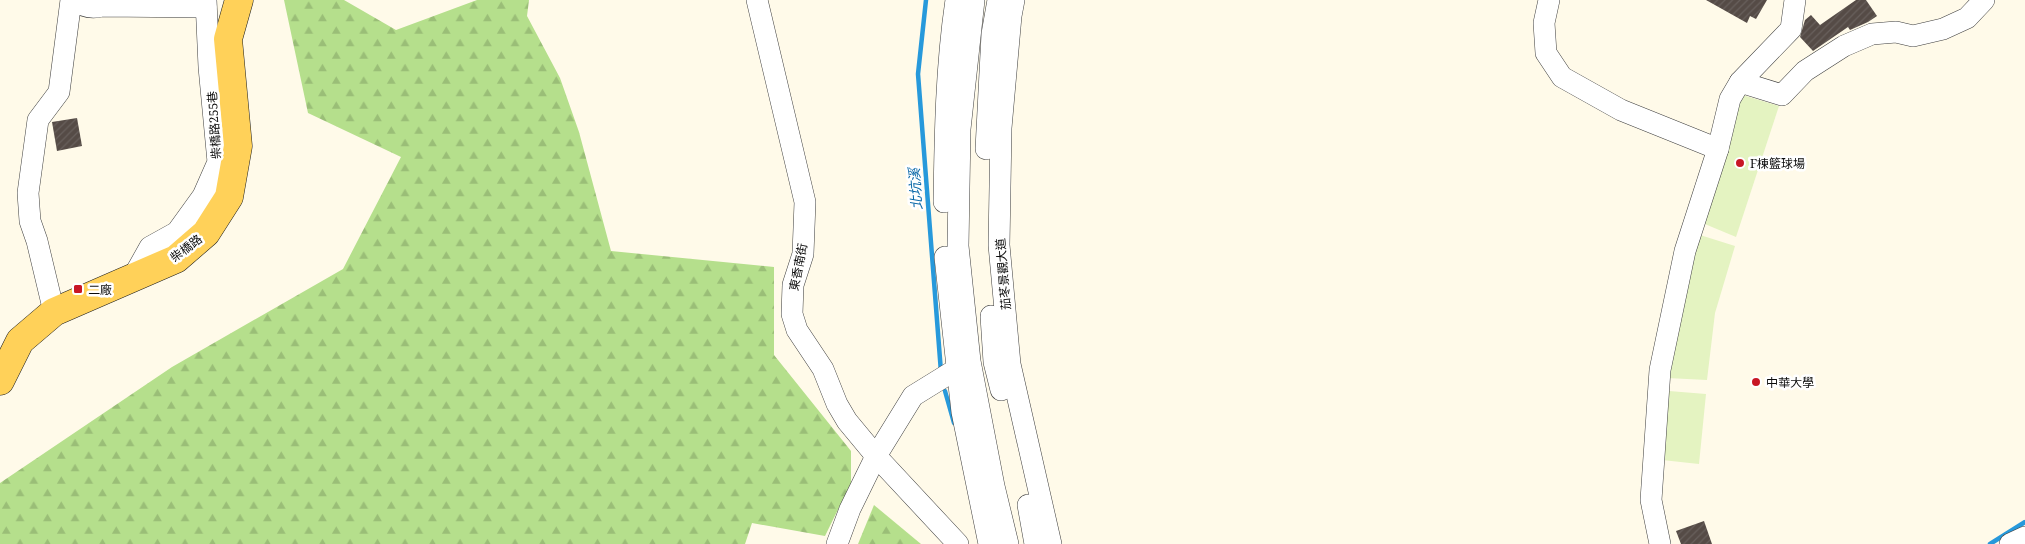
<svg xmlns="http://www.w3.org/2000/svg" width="2025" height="544" font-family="'Noto Serif','Noto Sans TC',serif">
<defs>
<pattern id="forest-firs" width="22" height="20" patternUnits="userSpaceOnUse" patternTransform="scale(1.25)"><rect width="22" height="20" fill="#b5df8c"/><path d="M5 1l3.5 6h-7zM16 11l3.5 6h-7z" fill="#9abe77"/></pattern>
<pattern id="building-hatch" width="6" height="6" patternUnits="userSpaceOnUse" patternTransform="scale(1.25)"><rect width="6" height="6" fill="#554b46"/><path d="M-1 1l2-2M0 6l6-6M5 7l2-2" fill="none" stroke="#68605c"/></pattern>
</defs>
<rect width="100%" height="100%" fill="#fffae9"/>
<g fill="url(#forest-firs)">
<path d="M284,0H344L396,30L477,0H529L527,16L560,78L579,132L611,251L774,267V355L851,451V483L825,536L752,523L745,544H0V483L172,367L343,269L401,157L308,113Z"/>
<path d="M874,505L921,544H858Z"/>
</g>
<g fill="#e4f3c1">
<path d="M1739,94L1779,106L1736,237L1700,222Z"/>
<path d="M1700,235L1735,246L1715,313L1707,380L1667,378L1679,306Z"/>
<path d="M1669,391L1706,394L1699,464L1662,460Z"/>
</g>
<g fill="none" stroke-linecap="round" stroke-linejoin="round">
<g stroke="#2799db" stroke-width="4.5">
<path d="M926,0L918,74L941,372"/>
<path d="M945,391L954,423"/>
<path d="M1990,544L2025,522"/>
</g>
</g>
<g fill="url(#building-hatch)">
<path d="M1706,0H1767L1756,19L1750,16L1747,23Z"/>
<path d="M1856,0H1866L1877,16L1868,22L1850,30L1848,27L1813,51L1800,37L1805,20L1811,15L1820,25Z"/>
<path d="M77,118L82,146L57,151L52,122Z"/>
<path d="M1704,521L1712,544H1681L1676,531Z"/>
</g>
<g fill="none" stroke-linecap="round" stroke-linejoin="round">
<defs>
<g id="minor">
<path d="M74,0C83,7 91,9 102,6L206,7"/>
<path d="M757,0L805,202L803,254L793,285L792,314L797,330L823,369L837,404L847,421L876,456L958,544"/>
<path d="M974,0L960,129L958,246L970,361L994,486L1008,544"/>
<path d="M1014,0L1011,16L1001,128L999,245L1010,364L1051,544"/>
<path d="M1549,0L1544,23L1546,53L1562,77L1621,110L1718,149"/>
<path d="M1740,82L1782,95L1805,71L1844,46L1872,34L1896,32L1913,36L1943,29L1967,18L1984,0"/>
<path d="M986,149L992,34L998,0"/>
<path d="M944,202C945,134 946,67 956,0"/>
<path d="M945,257L962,412L989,544"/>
<path d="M132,279L150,247L177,232L203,196L218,162L209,67L206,0"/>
<path d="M54,312L37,241L30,221L28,193L38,120L59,92L71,0"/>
<path d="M991,316L994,362L1001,390"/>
<path d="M1028,505L1035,544"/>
<path d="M837,544L850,509L876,456L913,396L968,362"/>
<path d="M1660,544L1651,500L1660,370L1685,251L1718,149L1730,99L1740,82L1791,29L1795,0"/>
<path d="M2010,544L2025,537"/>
</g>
<path id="major" d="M0,381L20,341L54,312L176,259L206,233L229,197L238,146L228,39L239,0"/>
</defs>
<use href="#minor" stroke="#3e3e3e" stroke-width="22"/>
<use href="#major" stroke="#1c1c1c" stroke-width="29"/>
<use href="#minor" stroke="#fff" stroke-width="21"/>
<use href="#major" stroke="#ffd159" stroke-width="28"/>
</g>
<g fill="#c81624" stroke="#fff" stroke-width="2">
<circle cx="1740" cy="163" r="5"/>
<rect x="73" y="284" width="10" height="10" rx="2.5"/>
<circle cx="1756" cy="382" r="5"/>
</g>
<g text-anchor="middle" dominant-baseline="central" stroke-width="5" stroke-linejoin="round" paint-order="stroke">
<g font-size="12" fill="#0b0b0b" stroke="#fff">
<text transform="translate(214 125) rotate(-94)">柴橋路255巷</text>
<text transform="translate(186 248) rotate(-37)">柴橋路</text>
<text transform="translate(798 267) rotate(-79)">東香南街</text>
<text transform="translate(1003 274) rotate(-95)">茄苳景觀大道</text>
</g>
<g font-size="12" fill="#0b0b0b" stroke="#fff" text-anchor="start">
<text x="1750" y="163">F棟籃球場</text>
<text x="88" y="289">二廠</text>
<text x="1766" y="382">中華大學</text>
</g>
<g font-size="14" font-style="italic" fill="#0968a8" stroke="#fff">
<text transform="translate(915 189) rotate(-94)">北坑溪</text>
</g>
</g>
</svg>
